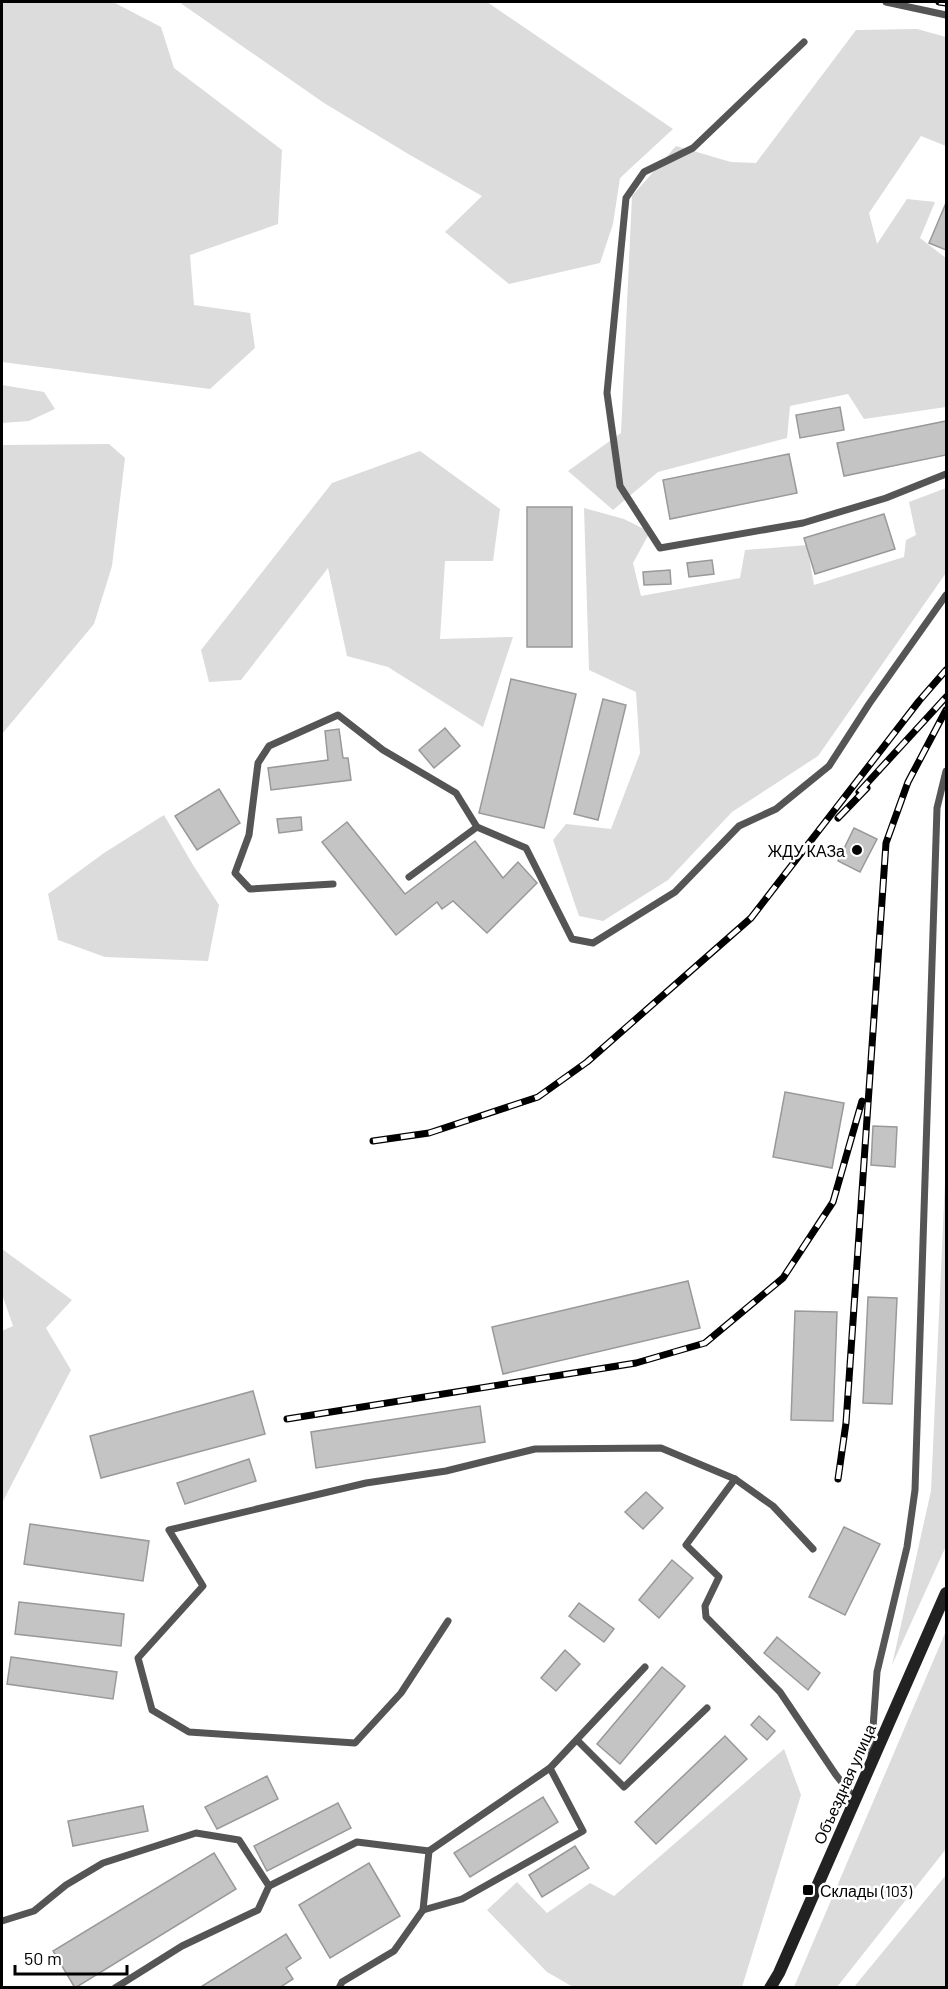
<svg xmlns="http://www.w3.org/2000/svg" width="948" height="1989" font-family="Barlow,sans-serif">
<rect width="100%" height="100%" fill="#fff"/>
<g fill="#dcdcdc">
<path d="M2,2H113L161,27L174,68L282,150L278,224L190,255L194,305L250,313L255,348L210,389L2,362Z"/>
<path d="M179,2H487L673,129L620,178L613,224L600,263L509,284L445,232L482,196L410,155L324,103Z"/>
<path d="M917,29L946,37V146L921,136L869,213L877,244L907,199L935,202L920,238L946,258V407L864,419L848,394L790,406L787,438L658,472L613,510L568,471L621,433L632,196L676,146L731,162L756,163L856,30Z"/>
<path d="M2,385L44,392L55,409L29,421L2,423Z"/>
<path d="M109,444L125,458L112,566L94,624L2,734V445Z"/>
<path d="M420,451L500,509L493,561H445L440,639L513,637L483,727L388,667L347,656L328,568L241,680L209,682L201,650L332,483Z"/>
<path d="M946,488V573L818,756L732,812L668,880L603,921L579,916L553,840L566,824L611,829L640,753L636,692L589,670L584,508L624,519L650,532L633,563L641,596L740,578L745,550L807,545L814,585L904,557L906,540L916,535L909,502Z"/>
<path d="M164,815L193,865L219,905L208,961L105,957L58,940L48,894L104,853Z"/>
<path d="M946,1159V1546L892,1665L931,1491Z"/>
<path d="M2,1249L72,1300L46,1328L71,1370L2,1503V1331L13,1326L2,1294Z"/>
<path d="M946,1631V1849L837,1987H794Z"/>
<path d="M784,1749L801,1795L742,1987H573L547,1972L487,1910L517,1882L547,1913L590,1883L614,1896Z"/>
<path d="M946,1875V1987H854L863,1976Z"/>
</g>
<g fill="#c4c4c4" stroke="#999" stroke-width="1.5">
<path d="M946,203V250L929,243Z"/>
<path d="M840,407L844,430L800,438L796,415Z"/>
<path d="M946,421V455L844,476L837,443Z"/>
<path d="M789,454L797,493L670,519L663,480Z"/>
<rect x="527" y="507" width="45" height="140"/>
<path d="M884,514L895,549L815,574L804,538Z"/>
<path d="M712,560L714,574L689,577L687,563Z"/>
<path d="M670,570L671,584L644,585L643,572Z"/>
<path d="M511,679L576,694L544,828L479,813Z"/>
<path d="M603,699L626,705L598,820L574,814Z"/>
<path d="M445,728L460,746L434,768L419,750Z"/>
<path d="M339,729L343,758H348L351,780L271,790L268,768L328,760L325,731Z"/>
<path d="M219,789L240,823L197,850L175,816Z"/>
<path d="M301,817L302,830L279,833L277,819Z"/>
<path d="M347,822L405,894L475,841L503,878L518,862L537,883L487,933L453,901L442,909L437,902L396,935L322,842Z"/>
<path d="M854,828L877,839L860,872L838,861Z"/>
<path d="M785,1092L844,1103L832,1168L773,1157Z"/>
<path d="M873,1126L897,1127L895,1167L871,1165Z"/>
<path d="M688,1281L700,1328L503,1374L492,1327Z"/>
<path d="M868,1297L897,1298L892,1404L863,1403Z"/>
<path d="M795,1311L837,1312L833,1421L791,1420Z"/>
<path d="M253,1391L265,1434L101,1478L90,1436Z"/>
<path d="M480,1406L485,1442L316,1468L311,1432Z"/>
<path d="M249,1459L256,1481L185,1504L177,1483Z"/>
<path d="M646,1492L663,1508L643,1529L625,1512Z"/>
<path d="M30,1524L149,1541L143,1581L24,1564Z"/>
<path d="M844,1527L880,1544L845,1615L809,1597Z"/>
<path d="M672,1560L693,1578L659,1618L639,1600Z"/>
<path d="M19,1602L124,1614L121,1646L15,1634Z"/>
<path d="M579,1603L614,1629L604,1642L569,1616Z"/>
<path d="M777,1637L820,1673L808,1690L764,1653Z"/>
<path d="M565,1650L580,1664L556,1691L541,1678Z"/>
<path d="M11,1657L117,1672L113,1699L7,1684Z"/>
<path d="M662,1667L685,1686L620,1764L597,1744Z"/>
<path d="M759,1716L775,1731L767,1740L751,1725Z"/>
<path d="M725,1736L747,1759L656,1844L635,1822Z"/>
<path d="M267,1776L278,1799L217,1829L205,1807Z"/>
<path d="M543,1797L558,1822L470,1877L454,1853Z"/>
<path d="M338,1803L351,1828L267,1871L254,1846Z"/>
<path d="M143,1806L148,1831L73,1846L68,1821Z"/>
<path d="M575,1846L589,1868L542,1897L529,1875Z"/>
<path d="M214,1853L236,1889L75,1988L53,1951Z"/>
<path d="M369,1863L400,1916L330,1958L299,1905Z"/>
<path d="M286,1934L301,1958L286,1968L293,1979L279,1988H199Z"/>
</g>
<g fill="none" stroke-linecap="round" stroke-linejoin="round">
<g stroke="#555" stroke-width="7">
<path d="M886,2L946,15"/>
<path d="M804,42L693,148L644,172L626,198L607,393L620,486L660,548L803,523L886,498L946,474"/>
<path d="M409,877L477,827"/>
<path d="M333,884L250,889L235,873L249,835L258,763L269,746L338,715L383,750L456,793L477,827L526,848L572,939L593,943L675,892L739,826L776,809L829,766L869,704L946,595"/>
<path d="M735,1479L773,1506L813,1549"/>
<path d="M448,1621L401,1693L355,1743L189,1732L152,1710L138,1658L203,1586L169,1530L366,1483L446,1471L535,1449L661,1448L735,1479L686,1545L719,1577L705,1606L706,1617L780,1692L836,1775L855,1799"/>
<path d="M577,1740L624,1787L707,1708"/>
<path d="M871,1756L877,1672L907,1547L915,1490L937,808L946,771"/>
<path d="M269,1886L357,1842L429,1851L550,1768L645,1667"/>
<path d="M423,1910L462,1899L583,1831L550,1768"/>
<path d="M2,1921L34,1911L66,1885L103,1863L196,1833L239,1840L269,1886L258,1910L182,1946L115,1988"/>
<path d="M339,1988L342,1982L394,1951L423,1910L429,1851"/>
</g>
<path stroke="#222" stroke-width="12" d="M770,1988L779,1973L946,1593"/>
<defs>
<g id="rail">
<path d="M939,2L946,3"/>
<path d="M859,792L946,697"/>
<path d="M838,818L867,788"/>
<path d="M373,1141L429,1133L538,1097L587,1062L751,918L919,701L946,670"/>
<path d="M287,1419L636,1363L705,1343L783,1278L833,1202L862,1101"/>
<path d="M838,1479L846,1423L886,843L908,782L946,710"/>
</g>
</defs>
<use href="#rail" stroke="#000" stroke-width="7"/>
<use href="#rail" stroke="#fff" stroke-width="4.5" stroke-dasharray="14" stroke-linecap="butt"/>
</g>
<g fill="#000" stroke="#fff" stroke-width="2">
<circle cx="857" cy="850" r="6"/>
<rect x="802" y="1884" width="12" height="12" rx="3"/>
</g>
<g text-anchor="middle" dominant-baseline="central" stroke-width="5" stroke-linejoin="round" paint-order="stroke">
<g font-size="16" fill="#000" stroke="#fff" text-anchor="end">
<text x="845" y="850">ЖДУ КАЗа</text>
<text x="820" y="1890" text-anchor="start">Склады (103)</text>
</g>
<g font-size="16" fill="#000" stroke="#fff">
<text transform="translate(844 1784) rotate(-66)">Объездная улица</text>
</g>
</g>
<rect width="948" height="1989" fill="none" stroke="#000000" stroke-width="6"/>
<path d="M15 1965v9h112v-9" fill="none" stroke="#000000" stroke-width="3"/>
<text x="24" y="1965" font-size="18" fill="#000000" stroke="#ffffff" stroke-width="4.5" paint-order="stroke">50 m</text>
</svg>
